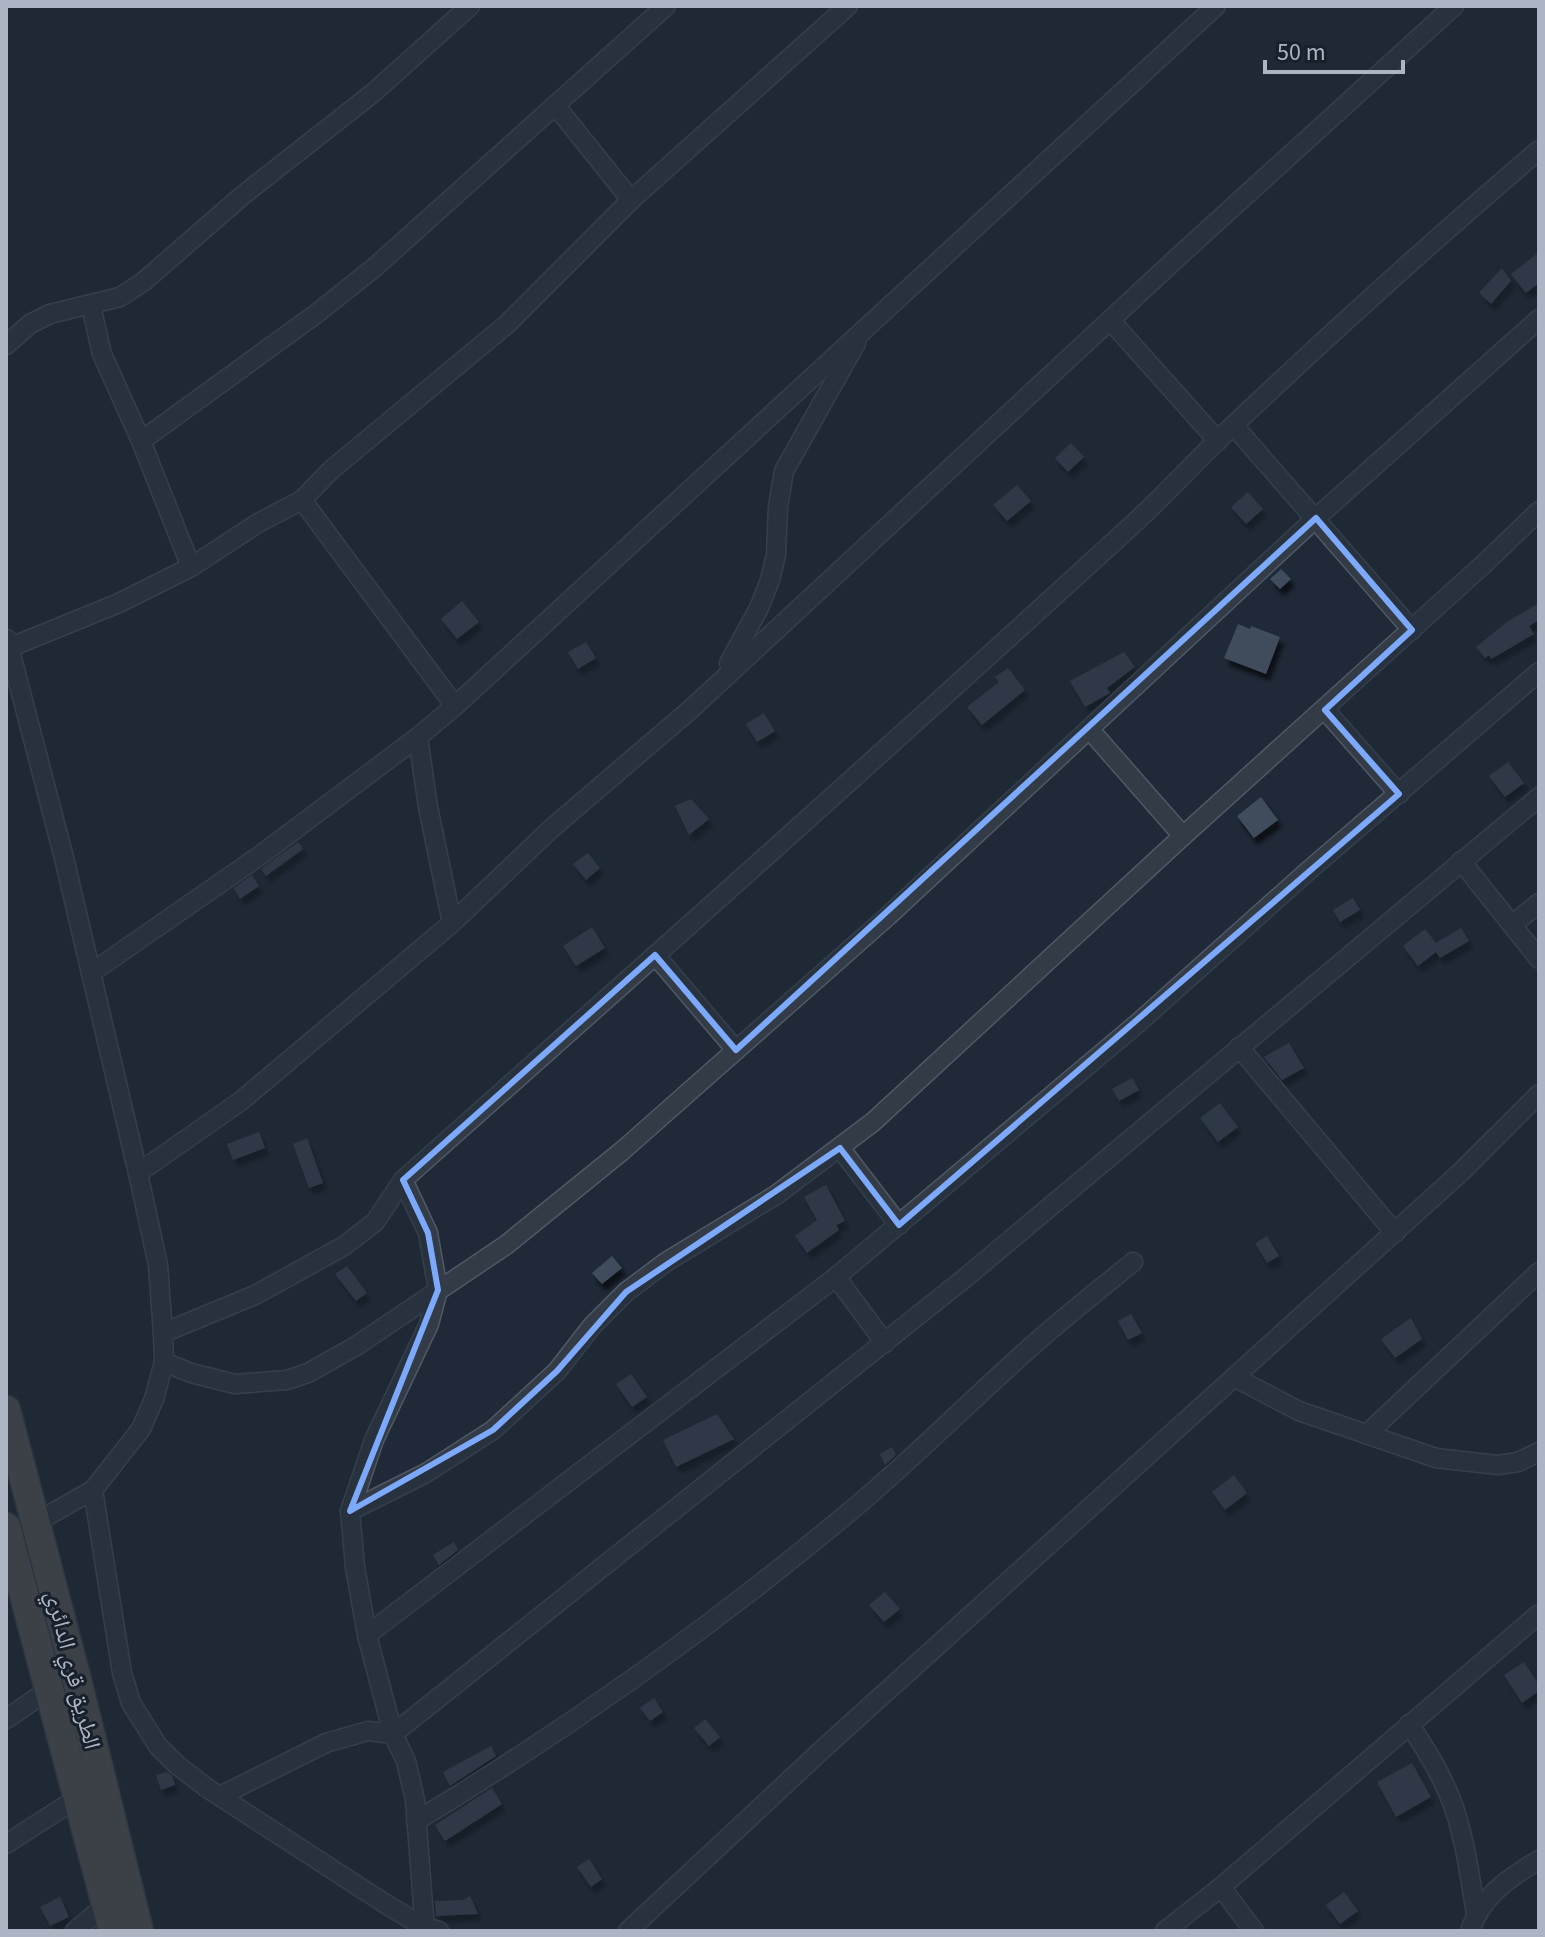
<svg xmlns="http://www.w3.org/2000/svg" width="1545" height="1937" font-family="'Source Sans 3','Noto Naskh Arabic',sans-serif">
<defs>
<filter id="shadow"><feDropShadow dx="4" dy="7" stdDeviation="2" flood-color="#0009"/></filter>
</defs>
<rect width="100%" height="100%" fill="#1f2937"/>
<g fill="#404b5c" filter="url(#shadow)">
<path d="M1539,252V283L1526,293L1511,274Z"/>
<path d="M1502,268L1511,281L1491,304L1479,293Z"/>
<path d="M1071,443L1084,457L1068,472L1055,458Z"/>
<path d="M1017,485L1031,501L1007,521L993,505Z"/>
<path d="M1248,492L1263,509L1246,524L1231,507Z"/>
<path d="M1281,569L1291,579L1280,589L1270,579Z"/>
<path d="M462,601L479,622L457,639L441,619Z"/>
<path d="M1539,603V620L1529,626L1534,634L1491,659L1489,655L1485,658L1476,647L1507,622Z"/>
<path d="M1238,624L1250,629L1251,626L1280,637L1266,674L1224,658Z"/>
<path d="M586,642L596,658L578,669L568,652Z"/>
<path d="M1124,652L1135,667L1107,688L1110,693L1085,707L1070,681Z"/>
<path d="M1008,668L1025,690L982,725L967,707L999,682L995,677Z"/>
<path d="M764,713L775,731L757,742L746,724Z"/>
<path d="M1508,762L1524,783L1505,797L1489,776Z"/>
<path d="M1261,797L1278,820L1254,838L1237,816Z"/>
<path d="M691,799L709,819L689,835L675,806Z"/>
<path d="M298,842L303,849L266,876L261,869Z"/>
<path d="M588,853L600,868L586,880L573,864Z"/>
<path d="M252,875L259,886L240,899L234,888Z"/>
<path d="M1353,898L1360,910L1340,922L1333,910Z"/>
<path d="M592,927L605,948L576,966L563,946Z"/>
<path d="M1461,928L1469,941L1440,958L1436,952L1418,966L1403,946L1425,929L1436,943Z"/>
<path d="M1289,1043L1304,1068L1282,1080L1264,1057Z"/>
<path d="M1132,1078L1139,1090L1119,1101L1112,1089Z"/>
<path d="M1220,1103L1238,1127L1218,1142L1200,1118Z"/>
<path d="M259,1132L265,1148L233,1160L227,1144Z"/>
<path d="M307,1138L323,1183L309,1188L293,1144Z"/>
<path d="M826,1185L845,1221L836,1225L839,1230L807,1253L795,1236L817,1220L804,1197Z"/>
<path d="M1267,1236L1279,1256L1267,1263L1255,1243Z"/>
<path d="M612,1256L622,1268L602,1284L592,1273Z"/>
<path d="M347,1266L367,1293L356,1301L335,1274Z"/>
<path d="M1131,1314L1142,1333L1128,1340L1118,1321Z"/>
<path d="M1411,1318L1422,1339L1395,1358L1381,1339Z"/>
<path d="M631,1374L647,1397L632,1407L616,1384Z"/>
<path d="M717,1414L734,1439L676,1467L663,1440Z"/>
<path d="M892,1447L896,1455L885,1465L880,1454Z"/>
<path d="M1234,1475L1247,1493L1225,1510L1212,1492Z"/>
<path d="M454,1542L458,1550L439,1565L433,1555Z"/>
<path d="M885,1592L900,1609L884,1622L869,1605Z"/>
<path d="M1524,1662L1539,1685V1691L1522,1703L1504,1675Z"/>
<path d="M654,1698L663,1712L650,1721L640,1708Z"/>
<path d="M705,1719L720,1737L709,1746L694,1728Z"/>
<path d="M491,1746L496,1756L450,1786L443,1772Z"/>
<path d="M1412,1763L1431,1797L1396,1817L1377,1782Z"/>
<path d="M167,1772L172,1776L175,1785L161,1790L156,1775Z"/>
<path d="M492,1788L502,1804L445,1841L435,1825Z"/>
<path d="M589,1859L602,1879L591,1887L577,1867Z"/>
<path d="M1344,1892L1358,1911L1340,1924L1326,1905Z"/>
<path d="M470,1896L478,1914L436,1916L435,1901L463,1900Z"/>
<path d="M60,1897L69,1917L50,1926L40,1907Z"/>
</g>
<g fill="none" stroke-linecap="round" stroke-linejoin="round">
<defs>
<g id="minor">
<path d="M555,105L631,200"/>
<path d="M91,306L102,354L141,441L191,567"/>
<path d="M1110,320L1218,441"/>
<path d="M6,345L30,324L50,314L120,297L143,282L243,195L373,93L470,6"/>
<path d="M1234,426L1412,630"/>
<path d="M141,441L316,314L375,267L666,6"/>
<path d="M302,500L455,706"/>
<path d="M7,639L64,858L138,1173L158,1265L163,1333L164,1362L154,1399L141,1429L93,1490L35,1523"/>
<path d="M6,649L119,603L191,567L258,523L302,500L331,470L506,325L631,200L848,6"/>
<path d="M729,663L759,608L770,580L776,555L778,507L784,471L856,343"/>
<path d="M1325,710L1399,794"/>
<path d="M1090,730L1183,836"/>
<path d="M1461,861L1539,959"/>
<path d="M452,923L428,807L418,737L455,706L1216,6"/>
<path d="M1512,925L1539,903"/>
<path d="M655,955L736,1050"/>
<path d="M91,973L262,854L418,737"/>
<path d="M1239,1047L1395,1233"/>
<path d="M840,1148L899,1225"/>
<path d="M138,1173L241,1101L452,923L552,828L691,709L1178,257L1454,6"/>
<path d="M403,1180L428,1233L438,1290L429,1324L374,1440L350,1511L355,1567L367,1635L393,1734L406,1761L415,1800L425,1931"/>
<path d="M836,1277L885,1343"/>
<path d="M163,1333L255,1295L344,1246L375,1222L403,1180C647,963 891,746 1131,526C1162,498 1189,468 1219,439C1323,340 1430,243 1539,150"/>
<path d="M164,1362L191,1373L235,1384L287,1380L308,1373L356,1346L506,1245L622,1151L888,916L1316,518L1539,319"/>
<path d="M1234,1377L1299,1411L1436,1458L1498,1465L1518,1462L1539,1452"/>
<path d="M1367,1434L1539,1272"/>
<path d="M93,1490L122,1673L131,1703L158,1746L177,1765L207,1788L384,1903L424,1927L439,1931"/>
<path d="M350,1511L426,1473L493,1430L557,1371L592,1326L626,1292L666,1262L776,1195L873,1122L1183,836L1486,562L1539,511"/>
<path d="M367,1635L836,1277L1138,1023L1308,871L1539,672"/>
<path d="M6,1719L50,1689"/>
<path d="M1409,1724C1432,1758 1452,1792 1461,1832C1468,1858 1471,1886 1476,1913"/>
<path d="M220,1796L326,1743L368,1731L393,1734L965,1278L1539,797"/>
<path d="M416,1821C573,1726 720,1621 860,1503C925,1448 984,1387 1049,1331C1076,1308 1105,1285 1133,1262"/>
<path d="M6,1844L79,1797"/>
<path d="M1221,1887L1254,1931"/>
<path d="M75,1931L106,1905"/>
<path d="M628,1931L824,1748L1461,1172L1539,1094"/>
<path d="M1165,1931L1221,1887L1539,1614"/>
<path d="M1470,1931C1481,1897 1508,1878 1539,1860"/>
</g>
<g id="trunk">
<path d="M6,1410L77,1680L139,1931"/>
<path d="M6,1527L113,1931"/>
</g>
</defs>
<use href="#minor" stroke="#505866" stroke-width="21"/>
<use href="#trunk" stroke="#3d4552" stroke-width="31"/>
<use href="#minor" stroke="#333b47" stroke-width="18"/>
<use href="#trunk" stroke="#5f5e5c" stroke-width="28"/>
</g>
<path d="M0 0H1545V1937H0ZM1316,518L1412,630L1325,710L1399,794L899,1225L840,1148L626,1292L557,1371L493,1430L350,1511L438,1290L428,1233L403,1180L655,955L736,1050Z" fill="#1f2937" fill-opacity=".55" fill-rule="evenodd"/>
<path fill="none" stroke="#7ca9fa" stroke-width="6" stroke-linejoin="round" d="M1316,518L1412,630L1325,710L1399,794L899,1225L840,1148L626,1292L557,1371L493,1430L350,1511L438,1290L428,1233L403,1180L655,955L736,1050Z"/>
<g text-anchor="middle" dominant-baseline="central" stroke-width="6" stroke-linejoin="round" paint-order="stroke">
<g font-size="24" fill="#adb5c5" stroke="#18202c">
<text transform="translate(73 1670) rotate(76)">الطريق قري الدائري</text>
</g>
</g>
<rect width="1545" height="1937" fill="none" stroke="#adb5c5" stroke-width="16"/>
<path d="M1265 60v12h138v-12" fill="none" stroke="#adb5c5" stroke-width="4"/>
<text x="1277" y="60" font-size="24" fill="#adb5c5" stroke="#18202c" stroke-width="6" paint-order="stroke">50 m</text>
</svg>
